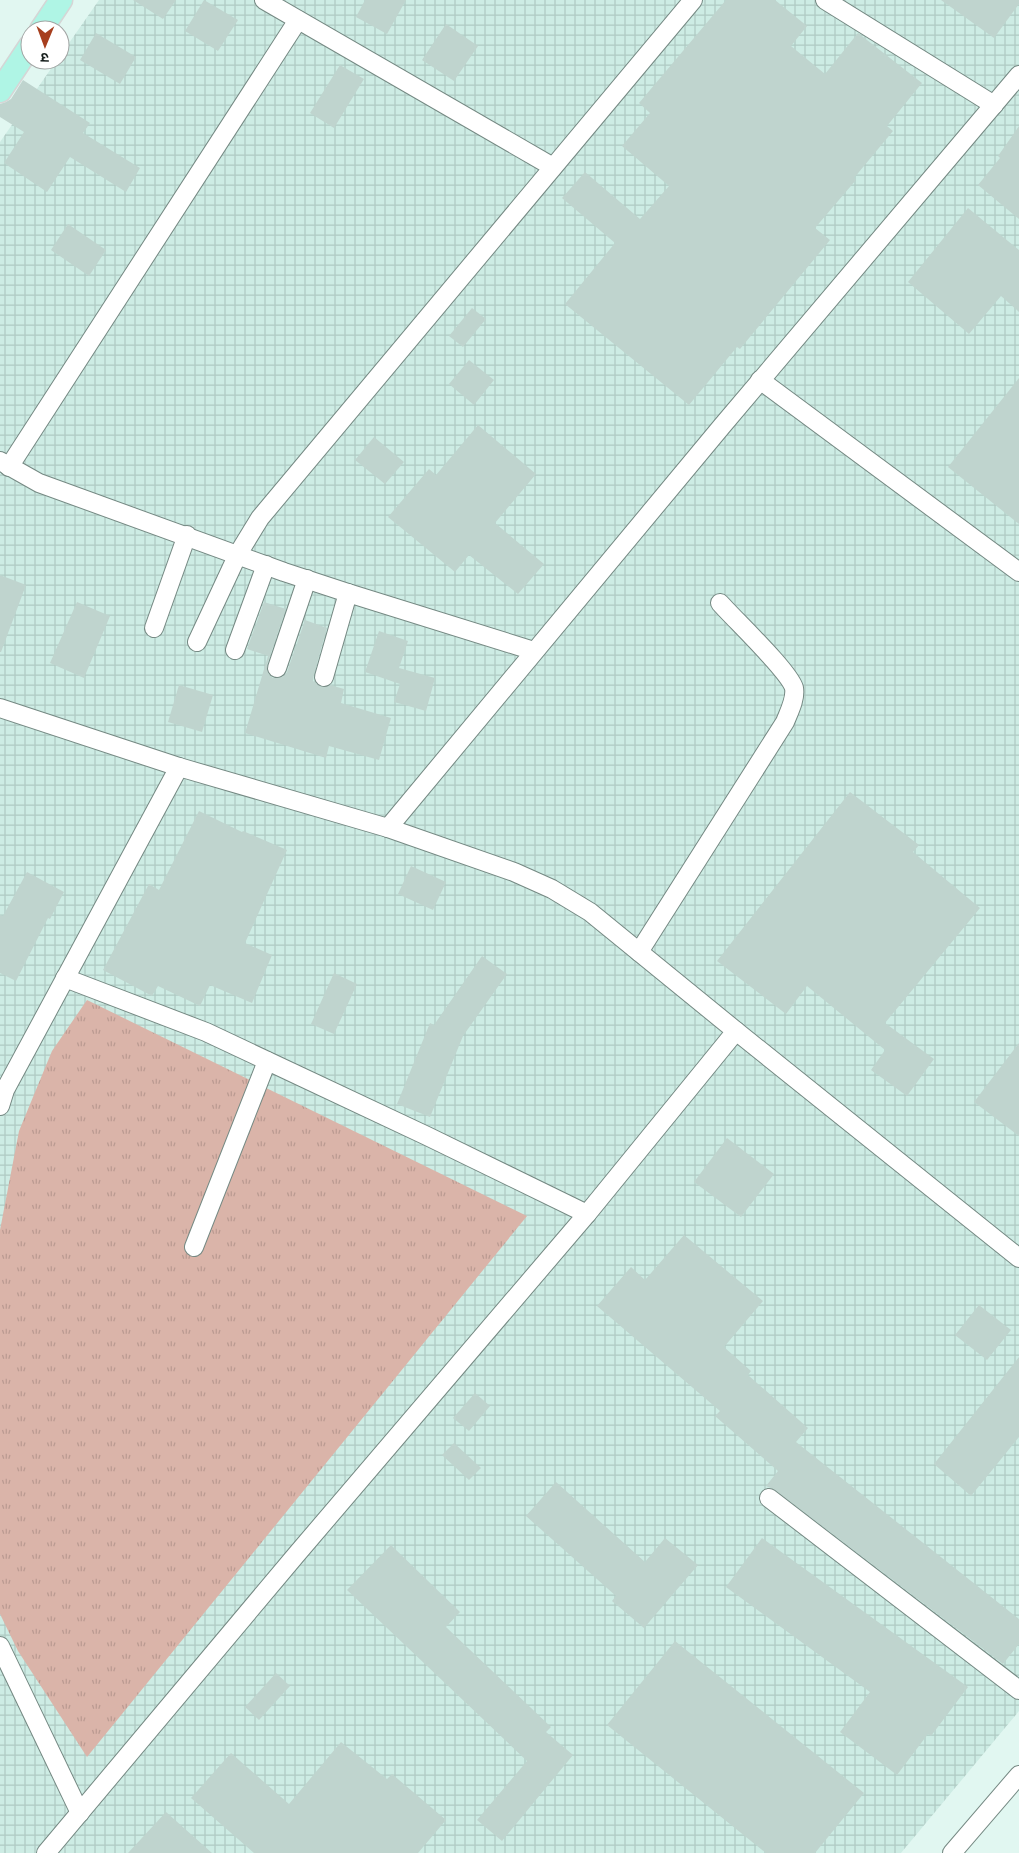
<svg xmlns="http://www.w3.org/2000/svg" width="1019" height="1853" font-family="'Golos Text','Noto Sans Devanagari',sans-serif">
<defs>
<pattern id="industrial-grid" width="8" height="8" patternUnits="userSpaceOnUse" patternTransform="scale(1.25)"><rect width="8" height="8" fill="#cdece4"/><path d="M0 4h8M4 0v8" fill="none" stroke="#afcac3"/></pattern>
<pattern id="grass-tufts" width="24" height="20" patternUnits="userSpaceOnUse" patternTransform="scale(1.25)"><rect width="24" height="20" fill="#dab4a9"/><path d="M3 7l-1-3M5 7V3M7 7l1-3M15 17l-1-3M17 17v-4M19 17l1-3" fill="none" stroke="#ba9a91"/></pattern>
</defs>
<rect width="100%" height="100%" fill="#e1f7f1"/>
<path fill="url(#industrial-grid)" d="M99,0H1019V1711L901,1853H0V142L57,60H60V56Z"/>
<path fill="url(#grass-tufts)" d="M87,1000L527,1216L87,1757L18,1651L0,1614V1230L19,1131L52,1051Z"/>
<g fill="#bfd4ce">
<path d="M133,0H176L163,19Z"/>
<path d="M204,0L238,20L218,51L185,31Z"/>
<path d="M365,0H406L387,34L356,17Z"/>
<path d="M726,0H775L807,26L791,46L825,74L858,33L922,83L887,126L893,131L854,178L856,180L815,228L830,240L740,349L737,347L689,405L565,304L615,243L562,198L585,172L640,219L669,186L622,146L650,113L639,103Z"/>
<path d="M941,0H1019V4L994,38Z"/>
<path d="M446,24L478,46L454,81L422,60Z"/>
<path d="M96,33L136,57L120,84L80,60Z"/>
<path d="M340,65L364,79L334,128L310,113Z"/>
<path d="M23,80L90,123L83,133L140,168L126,192L70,157L47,192L4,163L24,132L0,117V104L6,102L11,99Z"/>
<path d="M1019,126V219L978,185L1000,158L998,156Z"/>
<path d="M968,208L1019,250V312L1001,296L969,334L908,282Z"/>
<path d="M68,224L106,250L89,276L51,250Z"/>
<path d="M472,308L486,319L463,347L449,336Z"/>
<path d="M469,360L494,380L474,405L449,384Z"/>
<path d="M1019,378V524L948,467Z"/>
<path d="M478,425L536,474L495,523L544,564L518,594L469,555L455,572L388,517L429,469L436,475Z"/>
<path d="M374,437L404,462L385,484L355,460Z"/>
<path d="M0,575L26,585L1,652H0Z"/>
<path d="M77,602L110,616L84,678L50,663Z"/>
<path d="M264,602L286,609L267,665L269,675L273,678H279L284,676L287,672L305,620L327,628L314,674L313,681L322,687L330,685L344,689L341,703L391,718L379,760L329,746L326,758L245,733L268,656L247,649Z"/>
<path d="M379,631L408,641L399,668L435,678L426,711L394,702L400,684L365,672Z"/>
<path d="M179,685L213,695L202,732L168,722Z"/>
<path d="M850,792L919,845L913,852L980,908L885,1023L934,1059L907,1096L871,1070L885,1050L807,986L786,1014L717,961Z"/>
<path d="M199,811L242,832L243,831L287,850L245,943L272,955L252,1003L210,985L200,1006L158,986L152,996L103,970L149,884L159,890Z"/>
<path d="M411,866L446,882L433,910L398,894Z"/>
<path d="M27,872L64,892L50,919L48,918L16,981L0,973V915L3,916Z"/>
<path d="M482,956L507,974L463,1036L430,1117L397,1104L430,1023L434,1025Z"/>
<path d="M334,973L357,984L334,1034L311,1024Z"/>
<path d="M1019,1043V1136L974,1102Z"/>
<path d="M727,1138L774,1174L741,1217L694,1182Z"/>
<path d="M684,1235L763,1301L724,1347L751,1371L748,1375L808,1428L796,1442L1019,1619V1644L1003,1664L775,1490L766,1486L778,1471L715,1416L720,1411L597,1306L631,1267L645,1280Z"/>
<path d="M979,1305L1011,1330L987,1360L955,1335Z"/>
<path d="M1019,1357V1437L971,1496L934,1464Z"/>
<path d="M475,1393L490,1406L469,1431L453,1418Z"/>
<path d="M454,1443L481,1468L469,1480L442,1455Z"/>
<path d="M556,1482L645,1562L665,1538L698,1565L644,1628L612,1601L616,1596L526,1516Z"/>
<path d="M762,1538L968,1687L931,1736L928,1734L897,1775L840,1732L870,1692L726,1587Z"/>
<path d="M391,1545L460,1612L446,1627L551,1727L546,1732L573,1755L502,1841L477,1820L527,1761L347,1590Z"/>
<path d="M675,1641L864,1793L815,1853H766L607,1725Z"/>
<path d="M276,1673L290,1686L259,1720L245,1707Z"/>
<path d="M341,1742L387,1779L392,1774L446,1820L418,1853H254L191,1798L231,1753L289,1804Z"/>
<path d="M166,1812L212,1853H128Z"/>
</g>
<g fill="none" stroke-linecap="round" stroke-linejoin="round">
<defs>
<g id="minor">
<path d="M264,0L553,167"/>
<path d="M825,0L994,105"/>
<path d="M760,380L1019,572"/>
<path d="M0,461L39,483L284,572L348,593L534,651"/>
<path d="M9,467L298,20"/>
<path d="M154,628L187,535"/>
<path d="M197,642L238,554L260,518L693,0"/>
<path d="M235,650L266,565"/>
<path d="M277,668L307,579"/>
<path d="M324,677L348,593"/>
<path d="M0,708L179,767L388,828L514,872L552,889L590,912L736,1031L1019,1258"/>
<path d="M388,828L722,426L1019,75"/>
<path d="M639,952L785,722C789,712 796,699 794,688C789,671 735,620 720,603"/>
<path d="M65,978L206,1032L427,1136L587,1214"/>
<path d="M0,1106L5,1090L179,767"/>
<path d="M194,1247L267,1061"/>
<path d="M769,1498L1019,1690"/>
<path d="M0,1646L80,1813"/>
<path d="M46,1853L296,1555L587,1214L736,1031"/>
<path d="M952,1853L1019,1775"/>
</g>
<g id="major">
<path d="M41,30L61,0"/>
<path d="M0,91L30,46"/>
</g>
</defs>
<use href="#minor" stroke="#758983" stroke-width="20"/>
<use href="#major" stroke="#d5d6d6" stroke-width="25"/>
<use href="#minor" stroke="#fff" stroke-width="18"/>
<use href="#major" stroke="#aff5e5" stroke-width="22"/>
</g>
<g transform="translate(45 45) rotate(181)"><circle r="24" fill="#ffffff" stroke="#a2a5a4"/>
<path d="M0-4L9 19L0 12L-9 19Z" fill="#a73f1e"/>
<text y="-8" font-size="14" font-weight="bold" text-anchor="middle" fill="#161e1c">उ</text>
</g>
</svg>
